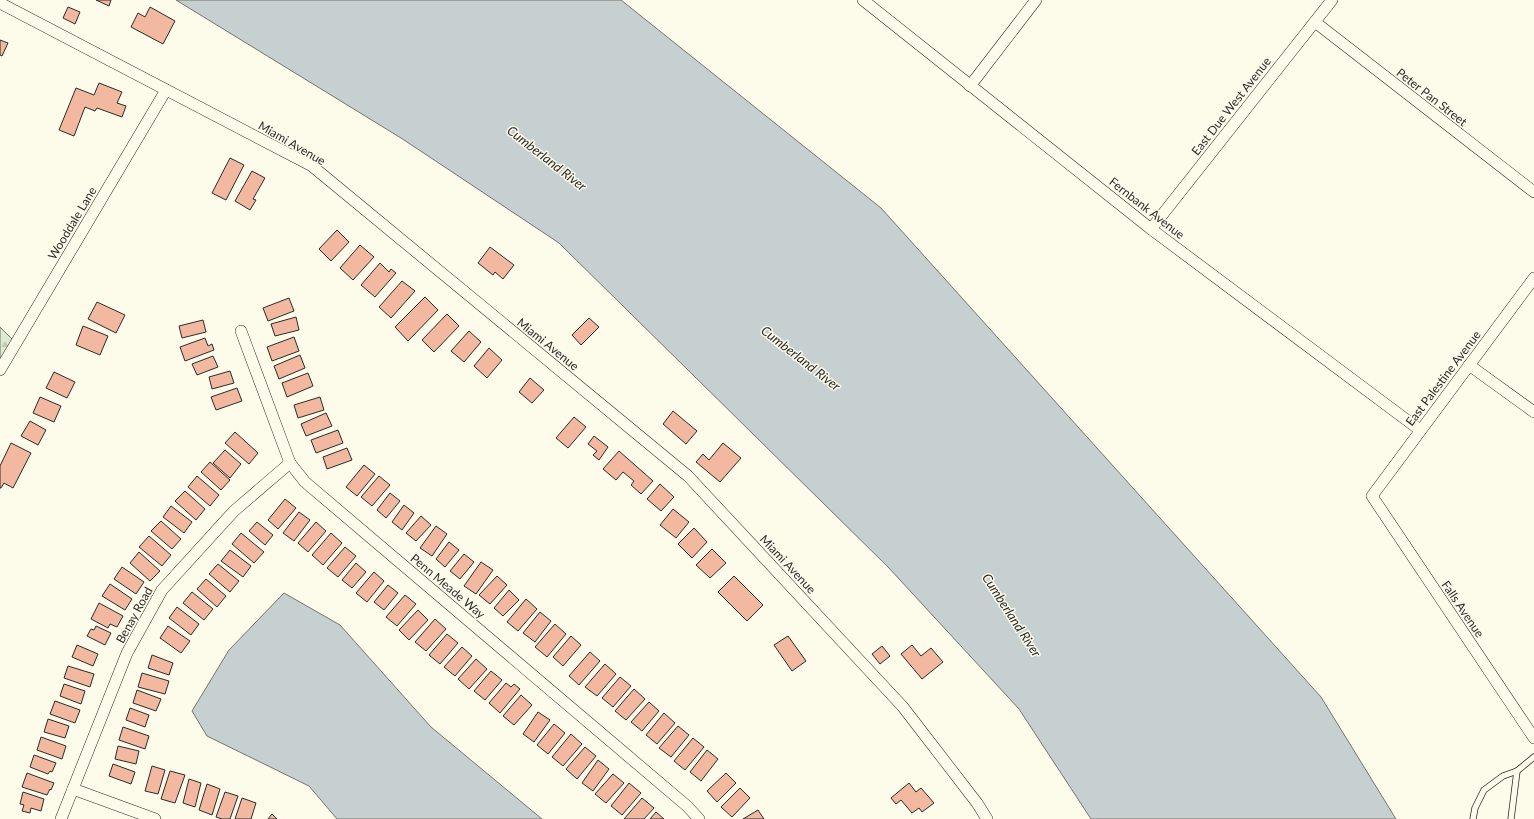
<svg xmlns="http://www.w3.org/2000/svg" width="1534" height="819" font-family="Lato,sans-serif">
<defs>
<pattern id="forest-firs" width="22" height="20" patternUnits="userSpaceOnUse"><rect width="22" height="20" fill="#deebd1"/><path d="M5 1l3.5 6h-7zM16 11l3.5 6h-7z" fill="#bfcab4"/></pattern>
</defs>
<rect width="100%" height="100%" fill="#fdfbea"/>
<path fill="url(#forest-firs)" stroke="#74746e" d="M0,327L13,340L0,362Z"/>
<g fill="#c7d0d0" stroke="#74746e">
<path d="M176,0H621L881,208L1321,697L1396,819H1091L1019,709L888,567L559,243L401,138Z"/>
<path d="M284,593L340,625L431,727L542,819H337L309,786L207,736L192,711L229,650Z"/>
</g>
<g fill="#f2b8a0" stroke="#2b2b2b">
<path d="M96,0H111L109,6Z"/>
<path d="M68,7L80,12L75,24L63,18Z"/>
<path d="M150,7L175,21L163,44L131,27L138,13L145,17Z"/>
<path d="M0,40L8,43L2,56L0,55Z"/>
<path d="M99,83L122,92L117,103L126,106L122,117L97,108L95,111L85,107L74,136L59,130L76,88L94,95Z"/>
<path d="M230,158L244,165L226,200L212,193Z"/>
<path d="M252,171L265,178L253,199L256,200L250,210L235,201Z"/>
<path d="M337,230L349,242L331,261L319,249Z"/>
<path d="M360,245L374,257L353,280L340,268Z"/>
<path d="M490,247L514,265L503,279L495,272L493,275L478,263Z"/>
<path d="M380,263L389,272L391,269L396,273L375,297L361,285Z"/>
<path d="M402,281L415,291L391,318L379,307Z"/>
<path d="M425,297L438,310L408,341L395,327Z"/>
<path d="M289,298L294,311L268,321L263,308Z"/>
<path d="M97,302L125,315L116,333L88,319Z"/>
<path d="M447,314L459,326L434,352L422,340Z"/>
<path d="M296,317L299,330L275,336L271,324Z"/>
<path d="M589,318L599,327L581,345L572,335Z"/>
<path d="M203,320L206,332L182,338L179,326Z"/>
<path d="M83,326L108,336L100,355L76,345Z"/>
<path d="M469,331L481,342L464,362L451,351Z"/>
<path d="M294,337L299,351L272,361L267,347Z"/>
<path d="M205,338L208,346L212,344L214,350L185,361L180,347Z"/>
<path d="M489,348L502,360L487,378L474,366Z"/>
<path d="M300,355L305,368L279,379L274,366Z"/>
<path d="M213,356L218,367L197,375L192,364Z"/>
<path d="M230,371L234,383L212,389L209,377Z"/>
<path d="M54,372L75,382L67,398L46,388Z"/>
<path d="M308,373L313,386L287,397L282,383Z"/>
<path d="M530,378L544,390L532,403L519,392Z"/>
<path d="M237,388L242,401L216,410L211,397Z"/>
<path d="M40,397L61,406L54,422L33,413Z"/>
<path d="M320,397L324,410L298,418L294,405Z"/>
<path d="M673,411L697,431L686,444L663,424Z"/>
<path d="M326,413L332,426L306,436L301,424Z"/>
<path d="M574,417L586,427L568,448L556,438Z"/>
<path d="M30,421L46,430L38,445L21,436Z"/>
<path d="M338,430L343,443L316,453L311,440Z"/>
<path d="M235,432L258,453L249,464L225,443Z"/>
<path d="M594,436L608,447L599,460L593,455L597,451L588,444Z"/>
<path d="M11,443L31,453L13,488L4,483L1,488H0V466Z"/>
<path d="M723,443L741,458L720,482L696,462L703,454L709,460Z"/>
<path d="M347,448L352,460L327,469L323,457Z"/>
<path d="M225,450L241,464L230,478L213,463Z"/>
<path d="M619,451L653,481L641,494L631,485L634,481L623,472L616,480L603,469Z"/>
<path d="M210,462L230,480L221,490L201,472Z"/>
<path d="M364,465L375,474L357,496L346,487Z"/>
<path d="M197,476L219,495L210,506L188,487Z"/>
<path d="M379,476L390,485L372,506L361,497Z"/>
<path d="M660,484L674,497L661,511L647,499Z"/>
<path d="M185,491L205,509L196,520L175,501Z"/>
<path d="M390,493L400,501L386,518L377,510Z"/>
<path d="M285,499L296,508L278,529L268,520Z"/>
<path d="M404,505L414,513L402,530L392,522Z"/>
<path d="M171,506L192,522L184,533L163,517Z"/>
<path d="M673,509L689,522L676,538L660,525Z"/>
<path d="M299,512L310,520L294,541L283,533Z"/>
<path d="M421,516L431,525L416,541L406,533Z"/>
<path d="M161,521L181,539L172,549L151,531Z"/>
<path d="M257,522L273,535L265,545L249,531Z"/>
<path d="M316,522L326,531L308,552L298,543Z"/>
<path d="M436,526L447,534L432,556L420,548Z"/>
<path d="M694,528L707,542L692,558L678,544Z"/>
<path d="M241,533L264,552L254,563L232,544Z"/>
<path d="M331,533L342,543L323,565L312,555Z"/>
<path d="M149,536L171,555L162,566L139,547Z"/>
<path d="M449,542L459,550L445,567L436,559Z"/>
<path d="M345,547L356,556L338,577L327,568Z"/>
<path d="M712,549L726,563L710,578L696,565Z"/>
<path d="M230,550L251,566L243,577L221,561Z"/>
<path d="M139,552L160,571L150,581L130,563Z"/>
<path d="M464,554L474,562L460,579L450,571Z"/>
<path d="M481,562L493,570L476,594L464,586Z"/>
<path d="M356,563L366,572L352,588L342,580Z"/>
<path d="M218,564L239,581L230,592L209,574Z"/>
<path d="M122,567L144,582L136,594L114,579Z"/>
<path d="M374,572L384,581L367,602L356,593Z"/>
<path d="M497,576L507,585L490,604L479,595Z"/>
<path d="M734,576L763,605L747,621L718,592Z"/>
<path d="M206,579L226,596L217,607L197,589Z"/>
<path d="M110,584L132,599L125,610L102,596Z"/>
<path d="M388,585L398,593L384,610L374,602Z"/>
<path d="M509,590L519,600L503,616L494,608Z"/>
<path d="M192,592L213,609L204,620L183,603Z"/>
<path d="M405,595L416,604L397,626L386,617Z"/>
<path d="M526,599L537,609L518,631L507,622Z"/>
<path d="M99,603L123,616L117,627L110,624L108,628L91,619Z"/>
<path d="M177,607L199,624L191,635L169,618Z"/>
<path d="M418,610L428,620L409,640L399,630Z"/>
<path d="M540,612L551,621L535,642L523,633Z"/>
<path d="M435,619L446,629L426,651L415,642Z"/>
<path d="M555,624L566,634L547,657L535,647Z"/>
<path d="M96,626L111,633L105,645L87,636L91,629L94,630Z"/>
<path d="M168,626L190,641L181,653L160,638Z"/>
<path d="M447,634L458,643L440,664L429,655Z"/>
<path d="M571,636L581,645L563,666L553,657Z"/>
<path d="M788,636L806,661L792,671L774,645Z"/>
<path d="M77,645L98,654L93,666L72,657Z"/>
<path d="M912,645L921,656L931,648L943,662L922,679L901,654Z"/>
<path d="M882,646L890,656L880,664L872,654Z"/>
<path d="M462,647L472,656L455,676L444,667Z"/>
<path d="M590,652L600,661L579,685L569,676Z"/>
<path d="M152,655L173,663L169,675L148,668Z"/>
<path d="M476,659L487,669L469,689L458,679Z"/>
<path d="M605,664L616,674L597,696L585,687Z"/>
<path d="M68,666L94,674L90,687L64,678Z"/>
<path d="M491,671L502,680L485,700L474,691Z"/>
<path d="M142,673L169,681L165,694L138,687Z"/>
<path d="M620,677L631,686L613,707L602,698Z"/>
<path d="M506,683L511,687L514,684L520,689L500,713L489,703Z"/>
<path d="M64,684L85,691L81,704L60,696Z"/>
<path d="M634,689L645,699L626,720L615,711Z"/>
<path d="M137,690L161,699L156,711L133,703Z"/>
<path d="M521,695L532,705L514,725L503,716Z"/>
<path d="M55,701L80,710L75,723L50,714Z"/>
<path d="M649,702L659,711L642,731L631,722Z"/>
<path d="M130,708L149,715L145,727L126,720Z"/>
<path d="M538,712L550,720L534,742L523,734Z"/>
<path d="M664,713L675,723L657,744L646,735Z"/>
<path d="M48,719L69,726L65,738L44,732Z"/>
<path d="M554,724L565,733L548,754L537,745Z"/>
<path d="M678,726L689,735L671,757L659,748Z"/>
<path d="M123,727L149,736L145,749L119,740Z"/>
<path d="M571,734L582,744L563,766L552,757Z"/>
<path d="M41,737L66,746L62,759L37,750Z"/>
<path d="M693,738L704,747L685,770L674,761Z"/>
<path d="M118,746L139,751L136,764L115,759Z"/>
<path d="M585,747L596,756L577,779L566,769Z"/>
<path d="M707,750L718,759L701,781L690,772Z"/>
<path d="M34,755L56,763L52,772L50,771L48,774L30,767Z"/>
<path d="M598,760L609,769L593,791L582,783Z"/>
<path d="M113,764L135,772L131,784L109,776Z"/>
<path d="M152,766L165,770L158,794L145,791Z"/>
<path d="M170,771L185,775L175,803L161,799Z"/>
<path d="M27,773L54,783L51,790L50,789L47,795L22,787Z"/>
<path d="M726,773L736,783L717,802L707,791Z"/>
<path d="M613,774L624,783L606,803L595,794Z"/>
<path d="M189,779L201,783L195,807L183,803Z"/>
<path d="M629,783L641,793L622,815L611,806Z"/>
<path d="M909,783L916,792L921,788L934,803L922,812L919,808L912,813L901,800L896,804L891,798Z"/>
<path d="M207,784L220,789L212,815L199,810Z"/>
<path d="M740,788L750,798L732,817L721,807Z"/>
<path d="M23,792L44,799L41,811L31,808L30,813L22,811L24,805L20,804Z"/>
<path d="M225,792L238,796L230,819H222L216,817Z"/>
<path d="M242,798L256,803L251,819H235Z"/>
<path d="M642,798L654,808L644,819H624Z"/>
<path d="M758,810L764,819H743Z"/>
<path d="M656,812L664,819H650Z"/>
<path d="M272,814L277,819H268Z"/>
</g>
<g fill="none" stroke-linecap="round" stroke-linejoin="round">
<defs>
<g id="service">
<path d="M1473,819L1475,808L1484,790L1503,776L1517,771L1534,757"/>
<path d="M1511,819L1517,771"/>
</g>
<g id="minor">
<path d="M863,0L1151,229L1420,430"/>
<path d="M0,3L312,166L688,476L903,707L977,803L987,819"/>
<path d="M1315,22L1534,192"/>
<path d="M970,86L1036,0"/>
<path d="M1151,229L1332,0"/>
<path d="M1534,278L1372,496L1534,738"/>
<path d="M241,331L290,463L305,482L687,806L699,819"/>
<path d="M1469,365L1534,412"/>
<path d="M0,370L166,90"/>
<path d="M73,789L155,819"/>
<path d="M61,819L127,653L162,590L234,511L290,463"/>
</g>
</defs>
<use href="#service" stroke="#2b2b2b" stroke-width="7"/>
<use href="#minor" stroke="#2b2b2b" stroke-width="12"/>
<use href="#service" stroke="#fdfbea" stroke-width="5.5"/>
<use href="#minor" stroke="#fdfbea" stroke-width="11"/>
</g>
<g text-anchor="middle" dominant-baseline="central" stroke-width="3" stroke-linejoin="round" paint-order="stroke">
<g font-size="12" fill="#2b2b2b" stroke="#fdfbea">
<text transform="translate(1432 97) rotate(38)">Peter Pan Street</text>
<text transform="translate(1231 106) rotate(-52)">East Due West Avenue</text>
<text transform="translate(292 143) rotate(30)">Miami Avenue</text>
<text transform="translate(1147 208) rotate(38)">Fernbank Avenue</text>
<text transform="translate(72 223) rotate(-59)">Wooddale Lane</text>
<text transform="translate(548 344) rotate(39)">Miami Avenue</text>
<text transform="translate(1443 378) rotate(-53)">East Palestine Avenue</text>
<text transform="translate(788 564) rotate(47)">Miami Avenue</text>
<text transform="translate(448 586) rotate(40)">Penn Meade Way</text>
<text transform="translate(1463 609) rotate(56)">Falls Avenue</text>
<text transform="translate(134 615) rotate(-61)">Benay Road</text>
</g>
<g font-size="13" font-style="italic" fill="#2b2b2b" stroke="#fdfbea">
<text transform="translate(547 158) rotate(38)">Cumberland River</text>
<text transform="translate(801 358) rotate(38)">Cumberland River</text>
<text transform="translate(1012 615) rotate(57)">Cumberland River</text>
</g>
</g>
</svg>
